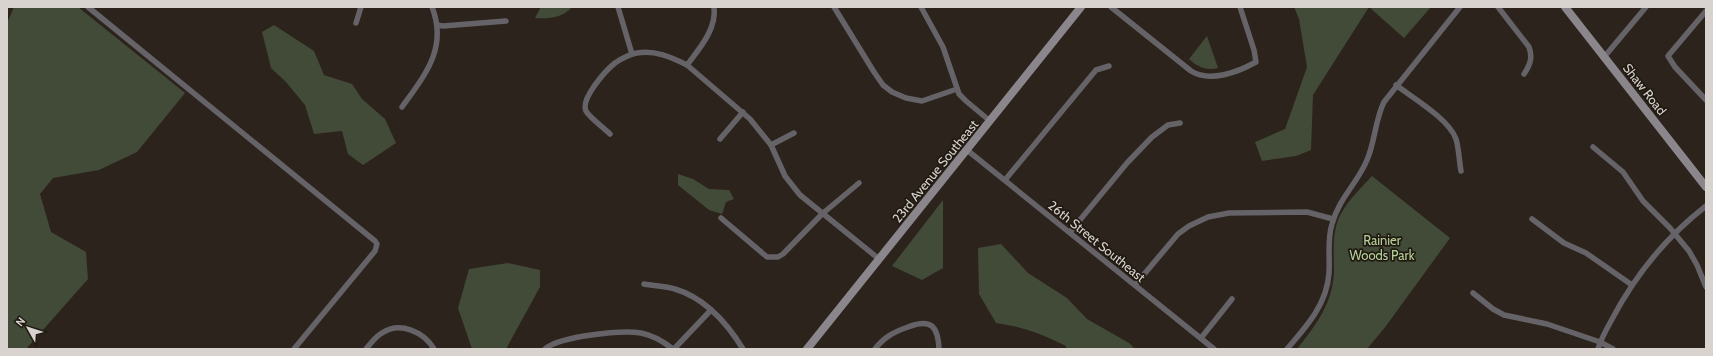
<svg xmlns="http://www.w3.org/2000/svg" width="1713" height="356" font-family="Cabin,sans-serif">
<rect width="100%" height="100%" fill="#2b231c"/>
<g fill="#424b38">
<path d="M14,7H78L185,93L137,152L99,170L53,178L40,194L51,232L86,252L88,279L26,349H7V23Z"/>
<path d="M541,7H572C563,18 548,19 535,18Z"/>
<path d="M1294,7H1431L1404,38L1369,7L1313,95L1311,150L1296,156L1262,161L1255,142L1285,129L1307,67L1299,19Z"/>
<path d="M274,25L314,51L324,75L352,84L362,99L385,119L396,143L363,165L348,154L342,131L314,134L305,105L286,82L271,68L262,32Z"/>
<path d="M1207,36L1218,68C1206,71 1198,67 1189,59Z"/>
<path d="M678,174L693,179L709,189L729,190L734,199L726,202L722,214L709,210L678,185Z"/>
<path d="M1372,176L1450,238L1386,326L1367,349H1297C1316,325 1333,303 1334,271C1334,253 1332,237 1338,220C1345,203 1360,189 1372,176Z"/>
<path d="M943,200V268L922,280L892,266Z"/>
<path d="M1001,244L1028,273L1067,298L1087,319L1129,343L1135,349H1066V346C1041,334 1024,327 996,323L979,294L978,248Z"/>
<path d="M508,263L540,270V287L506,349H472L458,308L469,269Z"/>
</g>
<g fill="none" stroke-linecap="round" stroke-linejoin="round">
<g stroke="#656367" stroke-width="5.5">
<path d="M88,7L375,241L377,244L375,251L294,349"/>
<path d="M618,7L632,54"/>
<path d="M834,7L874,72L883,85L892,92L906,98L922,101L957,89"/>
<path d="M921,7L943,47L959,94L966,101L990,121"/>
<path d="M1111,7L1191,71C1210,83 1238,72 1256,62L1254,50L1240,7"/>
<path d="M1498,7L1529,47C1533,58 1530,65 1524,74"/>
<path d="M1706,11L1668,56L1675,67L1706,100"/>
<path d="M356,23L361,7"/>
<path d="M437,25L443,26L506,21"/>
<path d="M1605,56L1646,7"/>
<path d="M687,65C699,49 717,29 714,7"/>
<path d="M1396,85C1413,98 1449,119 1456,139C1459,149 1459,160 1461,171"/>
<path d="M402,107C425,75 448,48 432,7"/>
<path d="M610,134C604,128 589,117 586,111C580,99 606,70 615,63C621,59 629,54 637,53C655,50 671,57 687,65L750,119L771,145L785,176L800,195L879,259"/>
<path d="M720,139L743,112"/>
<path d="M771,145L794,133"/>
<path d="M1593,147L1623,172L1643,201L1670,228L1689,251L1697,265L1706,287"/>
<path d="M967,150L1214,349"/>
<path d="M1005,180L1096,70L1109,66"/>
<path d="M721,218L767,257H778L783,254L822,214L859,183"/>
<path d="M1532,219L1564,243L1586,253L1632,285"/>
<path d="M1070,232L1127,163L1152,137L1168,125L1180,123"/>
<path d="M644,284C654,286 665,286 675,289C705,298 727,323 743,349"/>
<path d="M1135,285L1178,234L1189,226L1208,217L1229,213L1307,212L1333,219"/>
<path d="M1473,293L1493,309L1504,315L1547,324L1600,342L1613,349"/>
<path d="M1201,338L1232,299"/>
<path d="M366,349C371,343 376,336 382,333C400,321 424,332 434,349"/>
<path d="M545,349C560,336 621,330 641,333C652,335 664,342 673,349"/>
<path d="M674,349L711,310"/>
<path d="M875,349C884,337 894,332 908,327C931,318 938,326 939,349"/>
<path d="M1287,349C1307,326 1327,304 1329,273C1330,256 1327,240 1332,224C1339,198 1357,184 1367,160C1375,142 1375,120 1384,102L1460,7"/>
<path d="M1598,349C1601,339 1606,330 1611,321C1634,277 1666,237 1706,206"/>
</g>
<g stroke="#8a868c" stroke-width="8">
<path d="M1565,7L1706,187"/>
<path d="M807,349L1081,7"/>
</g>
</g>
<g text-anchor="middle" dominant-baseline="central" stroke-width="3.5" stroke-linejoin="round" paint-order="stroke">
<g font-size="13" fill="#d8d3cf" stroke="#211a13">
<text transform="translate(1645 89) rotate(52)">Shaw Road</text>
<text transform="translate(935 171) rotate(-51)">23rd Avenue Southeast</text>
<text transform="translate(1097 241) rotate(39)">26th Street Southeast</text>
</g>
<g font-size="13" fill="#b5d198" stroke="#211a13">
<text x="1382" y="240">Rainier<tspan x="1382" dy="15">Woods Park</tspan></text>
</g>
</g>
<rect width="1713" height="356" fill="none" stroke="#d8d3cf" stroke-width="16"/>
<g transform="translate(28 328) rotate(309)" stroke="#211a13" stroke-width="3" paint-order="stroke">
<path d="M0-3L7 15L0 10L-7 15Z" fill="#d8d3cf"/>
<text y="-6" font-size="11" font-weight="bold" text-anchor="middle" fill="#d8d3cf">N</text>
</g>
</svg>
